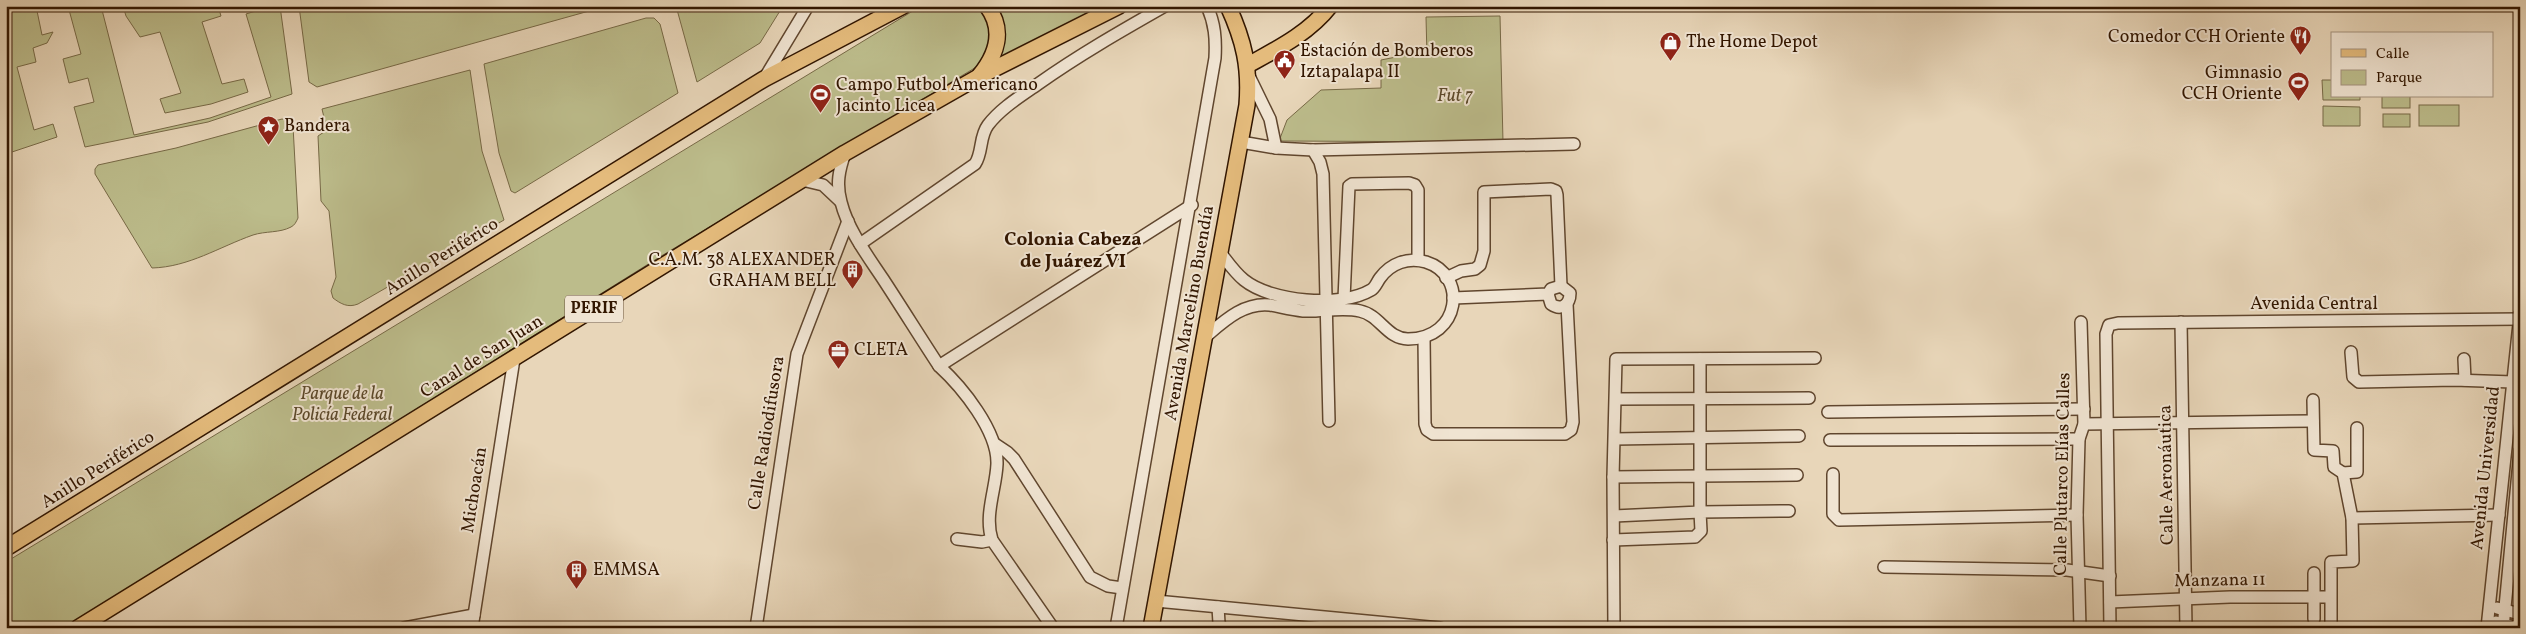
<svg xmlns="http://www.w3.org/2000/svg" width="2526" height="634" font-family="Vollkorn,serif">
<rect width="100%" height="100%" fill="#e8d6b9"/>
<filter id="stains"><feTurbulence type="fractalNoise" baseFrequency=".004" numOctaves="4"/><feColorMatrix values="0 0 0 0 .2 0 0 0 0 .09 0 0 0 0 .02 0 0 0 .5 -.17"/></filter>
<radialGradient id="worn" r=".72"><stop offset=".6" stop-color="#630" stop-opacity="0"/><stop offset="1" stop-color="#630" stop-opacity=".3"/></radialGradient>
<g fill="#bcbc8b" stroke="#776946">
<path d="M6,6H36L42,35L53,32L47,43L33,48L36,62L17,67L34,130L53,124L57,137L6,154Z"/>
<path d="M68,6H101L134,135L210,118L271,97L246,14L262,9V6H280L292,94L208,122L85,147L74,107L94,102L88,78L69,83L63,59L81,54Z"/>
<path d="M123,6H218L221,16L202,22L222,84L244,79L248,92L211,104L165,113L160,99L181,93L160,32L140,37L126,16Z"/>
<path d="M299,6H607L317,87L309,82Z"/>
<path d="M676,6H783L760,43L697,82Z"/>
<path d="M921,6H978C998,25 990,39 983,63L658,258L66,628H6V562Z"/>
<path d="M995,6H1100L998,62C1006,39 1008,27 995,6Z"/>
<path d="M1500,16L1503,142L1279,141L1287,120L1321,90L1381,88V60L1406,55L1427,57L1426,17Z"/>
<path d="M646,18H654L660,24L678,93L515,193L511,191L499,153L484,64Z"/>
<path d="M470,70L482,151L504,220L358,304C348,308 341,304 333,298L331,291L336,277L329,211L321,201L318,136L327,130L322,109Z"/>
<path d="M2322,80H2332V96H2360V100H2323Z"/>
<rect x="2382" y="96" width="28" height="12"/>
<rect x="2419" y="105" width="40" height="21"/>
<path d="M2323,106L2360,107V126H2323Z"/>
<rect x="2383" y="114" width="27" height="13"/>
<path d="M282,119L289,121L293,126L298,218C296,222 295,225 291,227C280,233 265,231 253,235C219,247 189,267 152,268L95,174V169L98,165L176,148Z"/>
</g>
<g fill="none" stroke-linecap="round" stroke-linejoin="round">
<defs>
<g id="minor">
<path d="M1249,76L1270,119L1276,148"/>
<path d="M764,79L808,6"/>
<path d="M1241,142L1276,148L1313,150L1574,144"/>
<path d="M1313,150L1320,162L1323,174L1329,421"/>
<path d="M845,153C839,170 836,184 841,202C848,230 867,255 883,279C902,308 920,337 939,366C962,387 998,431 997,464C996,489 984,515 992,540L1053,628"/>
<path d="M802,180L823,185L840,201"/>
<path d="M860,244L975,164C983,152 979,137 988,125C1001,108 1021,96 1038,84C1079,55 1121,31 1165,6"/>
<path d="M1446,278L1461,271L1475,269L1480,265L1484,251V192L1551,189L1556,191L1557,195L1561,286"/>
<path d="M1453,298L1548,294L1551,289L1561,286L1570,293C1570,305 1561,311 1551,304L1548,294"/>
<path d="M1344,299L1349,186L1352,184L1409,183L1415,185L1418,190V260"/>
<path d="M2181,322L2186,628"/>
<path d="M1204,338C1223,322 1243,302 1270,305C1281,307 1292,310 1303,311C1322,312 1341,307 1360,311C1380,315 1387,339 1408,339C1461,339 1468,275 1426,262C1408,257 1391,263 1380,278C1377,282 1375,288 1371,290C1341,308 1271,302 1244,280C1234,272 1227,261 1219,251"/>
<path d="M1424,338L1425,424L1427,430L1433,434H1565L1571,430L1573,422L1567,304"/>
<path d="M2351,352L2353,377L2359,382L2454,380L2513,382"/>
<path d="M1700,359V476L1797,475"/>
<path d="M2464,359L2465,380"/>
<path d="M939,366L1192,205"/>
<path d="M1616,399L1809,398"/>
<path d="M2313,400L2314,450L2333,451L2334,467L2343,473L2352,518L2353,561L2331,562V628"/>
<path d="M1828,412L2084,409"/>
<path d="M2084,424L2313,421"/>
<path d="M1615,439L1799,436"/>
<path d="M1830,440L2079,439"/>
<path d="M995,444L1007,452L1014,459L1090,577L1108,586L1122,588"/>
<path d="M2343,473L2357,472V428"/>
<path d="M1833,474V514L1839,520L2077,515"/>
<path d="M1613,477L1614,628"/>
<path d="M1614,516L1700,512V476L1613,477L1616,359L1815,358"/>
<path d="M2352,518L2499,515"/>
<path d="M957,539L982,542L992,540"/>
<path d="M1613,540L1695,537L1701,531L1700,512L1789,511"/>
<path d="M1884,567L2067,570L2110,576"/>
<path d="M2314,573V619"/>
<path d="M1156,601L1440,628"/>
<path d="M2110,602L2230,597H2330"/>
<path d="M1218,607L1219,623L1222,628"/>
<path d="M2497,608L2520,614"/>
<path d="M2496,622L2518,628"/>
<path d="M404,628L474,615"/>
<path d="M472,628L514,359"/>
<path d="M756,628L797,354L848,221"/>
<path d="M1116,628L1215,58C1216,39 1215,24 1207,6"/>
<path d="M2080,628L2077,515L2079,439L2084,424L2081,322"/>
<path d="M2110,628L2106,334L2109,325L2118,323L2520,319"/>
<path d="M2487,628L2520,314"/>
<path d="M2503,628L2520,451"/>
</g>
<g id="major">
<path d="M1248,65C1277,49 1309,33 1330,6"/>
<path d="M980,75C997,54 1005,30 987,6"/>
<path d="M6,548L764,79L903,6"/>
<path d="M78,628L845,153L980,76L1119,6"/>
<path d="M1151,628L1247,105C1250,67 1244,41 1228,6"/>
</g>
</defs>
<use href="#minor" stroke="#60462e" stroke-width="14"/>
<use href="#major" stroke="#321600" stroke-width="18"/>
<use href="#minor" stroke="#f0e4d2" stroke-width="11"/>
<use href="#major" stroke="#e4bb7c" stroke-width="15"/>
</g>
<defs>
<symbol id="restaurant-pin" viewBox="-11 -11 22 30"><path d="M0 17L-7.5 6A9.5 9.5 0 1 1 7.5 6Z" fill="#8f2418" stroke="#f0e4d2"/><path d="M-5-6h1v4h1v-4h1v4h1v-4h1v5L-1.5 .5V6h-2V.5L-5-1ZM5-6V6H3V1.5H1.5Q1.5-4 5-6Z" fill="#fff"/></symbol>
<symbol id="shop-pin" viewBox="-11 -11 22 30"><path d="M0 17L-7.5 6A9.5 9.5 0 1 1 7.5 6Z" fill="#8f2418" stroke="#f0e4d2"/><path d="M-5-2.5h2.3a2.7 3.5 0 0 1 5.4 0H5L5.5 6h-11ZM-1.5-2.5h3a1.5 2.3 0 0 0-3 0Z" fill="#fff"/></symbol>
<symbol id="civic-pin" viewBox="-11 -11 22 30"><path d="M0 17L-7.5 6A9.5 9.5 0 1 1 7.5 6Z" fill="#8f2418" stroke="#f0e4d2"/><path d="M-.6-6.5H3V-4.5H.6V-3L4-1V1h2V6H-6V1h2V-1L-.6-3ZM-1.2 2.5V6h2.4V2.5Z" fill="#fff"/></symbol>
<symbol id="stadium-pin" viewBox="-11 -11 22 30"><path d="M0 17L-7.5 6A9.5 9.5 0 1 1 7.5 6Z" fill="#8f2418" stroke="#f0e4d2"/><path d="M0-5a6.5 5 0 1 0 0 10a6.5 5 0 1 0 0-10ZM-3.5-1.8h7v3.6h-7Z" fill="#fff"/></symbol>
<symbol id="sight-pin" viewBox="-11 -11 22 30"><path d="M0 17L-7.5 6A9.5 9.5 0 1 1 7.5 6Z" fill="#8f2418" stroke="#f0e4d2"/><path d="M0-6L1.8-2.2L6-1.7L2.9 1.2L3.7 5.4L0 3.3L-3.7 5.4L-2.9 1.2L-6-1.7L-1.8-2.2Z" fill="#fff"/></symbol>
<symbol id="building-pin" viewBox="-11 -11 22 30"><path d="M0 17L-7.5 6A9.5 9.5 0 1 1 7.5 6Z" fill="#8f2418" stroke="#f0e4d2"/><path d="M-4-6H4V6H1V3H-1V6H-4ZM-2.5-4.3h1.7v1.8h-1.7ZM.8-4.3h1.7v1.8H.8ZM-2.5-1h1.7V.8h-1.7ZM.8-1h1.7V.8H.8Z" fill="#fff"/></symbol>
<symbol id="office-pin" viewBox="-11 -11 22 30"><path d="M0 17L-7.5 6A9.5 9.5 0 1 1 7.5 6Z" fill="#8f2418" stroke="#f0e4d2"/><path d="M-6-3h4V-5.5h4V-3h4V5H-6ZM-1-4.5V-3h2v-1.5ZM-6 0V1H6V0Z" fill="#fff"/></symbol>
</defs>
<g fill-rule="evenodd">
<use href="#restaurant-pin" x="2288" y="24" width="25" height="34"/>
<use href="#shop-pin" x="1658" y="30" width="25" height="34"/>
<use href="#civic-pin" x="1272" y="48" width="25" height="34"/>
<use href="#stadium-pin" x="2286" y="70" width="25" height="34"/>
<use href="#stadium-pin" x="808" y="82" width="25" height="34"/>
<use href="#sight-pin" x="256" y="114" width="25" height="34"/>
<use href="#building-pin" x="840" y="258" width="25" height="34"/>
<use href="#office-pin" x="826" y="338" width="25" height="34"/>
<use href="#building-pin" x="564" y="558" width="25" height="34"/>
</g>
<g text-anchor="middle" dominant-baseline="central" stroke-width="4" stroke-linejoin="round" paint-order="stroke">
<rect fill="#f0e4d2" stroke="#6b543f" stroke-width="1" x="565" y="295.5" width="58" height="27" rx="4"/>
<g font-size="16" font-weight="bold" fill="#321600">
<text x="594" y="309">PERIF</text>
</g>
<g font-size="18" fill="#321600" stroke="#f0e4d2" text-anchor="start">
<text x="2285" y="37" text-anchor="end">Comedor CCH Oriente</text>
<text x="1686" y="42">The Home Depot</text>
<text x="1300" y="51">Estación de Bomberos<tspan x="1300" dy="21">Iztapalapa II</tspan></text>
<text x="2282" y="73" text-anchor="end">Gimnasio<tspan x="2282" dy="21">CCH Oriente</tspan></text>
<text x="836" y="85">Campo Futbol Americano<tspan x="836" dy="21">Jacinto Licea</tspan></text>
<text x="284" y="126">Bandera</text>
<text x="836" y="260" text-anchor="end">C.A.M. 38 ALEXANDER<tspan x="836" dy="21">GRAHAM BELL</tspan></text>
<text x="854" y="350">CLETA</text>
<text x="593" y="570">EMMSA</text>
</g>
<g font-size="18" font-style="italic" fill="#5b482a" stroke="#f0e4d2">
<text x="1455" y="96">Fut 7</text>
<text x="342" y="394">Parque de la<tspan x="342" dy="21">Policía Federal</tspan></text>
</g>
<g font-size="18" fill="#321600" stroke="#f0e4d2">
<text transform="translate(442 257) rotate(-32)">Anillo Periférico</text>
<text x="2314" y="304">Avenida Central</text>
<text transform="translate(1190 313) rotate(-80)">Avenida Marcelino Buendía</text>
<text transform="translate(482 357) rotate(-32)">Canal de San Juan</text>
<text transform="translate(767 433) rotate(-81)">Calle Radiodifusora</text>
<text transform="translate(2486 468) rotate(-84)">Avenida Universidad</text>
<text transform="translate(98 470) rotate(-32)">Anillo Periférico</text>
<text transform="translate(2063 474) rotate(-89)">Calle Plutarco Elías Calles</text>
<text transform="translate(2167 475) rotate(-91)">Calle Aeronáutica</text>
<text transform="translate(475 490) rotate(-81)">Michoacán</text>
<text transform="translate(2220 581) rotate(-1)">Manzana 11</text>
</g>
<g font-size="19" font-weight="bold" fill="#321600" stroke="#f0e4d2">
<text x="1073" y="240">Colonia Cabeza<tspan x="1073" dy="22">de Juárez VI</tspan></text>
</g>
</g>
<rect width="2526" height="634" fill="none" stroke="#e8d6b9" stroke-width="25"/>
<rect x="8" y="8" width="2511" height="619" fill="none" stroke="#321600" stroke-width="2.5"/>
<rect x="12" y="12" width="2501" height="609" fill="none" stroke="#321600"/>
<rect x="2331" y="32" width="162" height="65" fill="#f0e4d2" stroke="#a4927e"/>
<rect x="2341" y="49" width="25" height="8" fill="#e4bb7c" stroke="#a4927e"/>
<text x="2376" y="58" font-size="15" fill="#321600">Calle</text>
<rect x="2341" y="70" width="25" height="15" fill="#bcbc8b" stroke="#a4927e"/>
<text x="2376" y="82" font-size="15" fill="#321600">Parque</text>
<rect width="100%" height="100%" filter="url(#stains)"/>
<rect width="100%" height="100%" fill="url(#worn)"/>
</svg>
